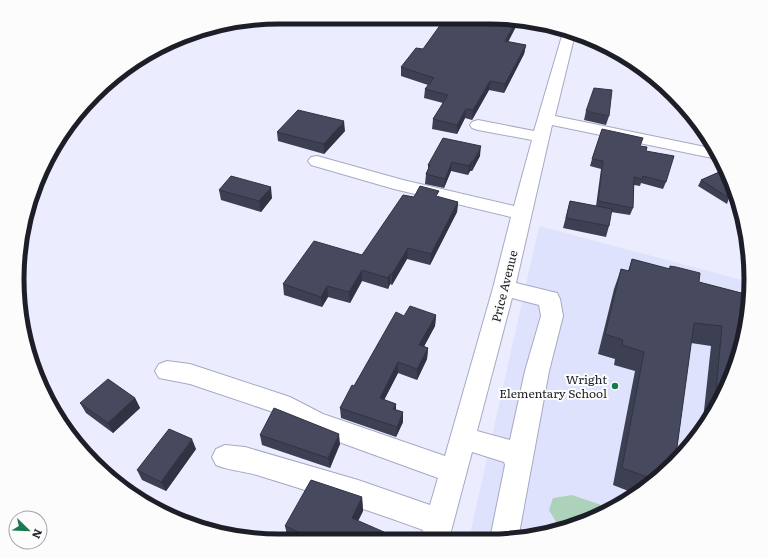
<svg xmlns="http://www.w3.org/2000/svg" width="768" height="558" font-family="Literata,serif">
<rect width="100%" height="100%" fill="#ebedfe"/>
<path fill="#dfe2fd" d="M539,226L750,282L749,313L737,363L716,410L686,452L649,487L589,521L523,539H469Z"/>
<path fill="#acd2bb" d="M572,495L610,508L611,509L589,521L562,528L559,527L549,510L553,498Z"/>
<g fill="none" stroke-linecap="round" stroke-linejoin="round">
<defs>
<path id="minor" d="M564,29L575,34L555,116L715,149L722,160L552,125L516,283L557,293L560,299L563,316L549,371L518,539H490L505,465L504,462L472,452L449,539H421L423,530C369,510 315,493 260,476C245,471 230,471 216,465L212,457L216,449L225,445L245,447L358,480L430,505L438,478L306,430L273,412L190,384L159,378L155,371L159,364L167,361L190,364L290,397L323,414L445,456L493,288L511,217L394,189L311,165L308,161L311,157L317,156L403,180L514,206L532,140L478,130L472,128L470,125L472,122L478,120L534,131ZM512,298L539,305L541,316L525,371L510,440L477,431Z"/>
</defs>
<use href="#minor" stroke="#a7a9c3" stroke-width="2"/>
<use href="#minor" fill="#fff" fill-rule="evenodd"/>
</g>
<g fill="#3d3f52">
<path d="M508,42L526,45L524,54L504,93L489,90L472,120L465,118L457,134L432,129L433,119L443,103L424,98L425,89L428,85L401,76V67L423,49Z"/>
<path d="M656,81L664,89L654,87Z"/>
<path d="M586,111L609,116L606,125L584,120Z"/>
<path d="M345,131L324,154L278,141L277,132Z"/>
<path d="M641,146L646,151L666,182L663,189L641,183L640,186L634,185L633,208L630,215L611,212L609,226L606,237L563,228L570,201L596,206L601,169L590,166L592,159Z"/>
<path d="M480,156L472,171H470L468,175L451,171L444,188L425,184L426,174L428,170V165Z"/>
<path d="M726,169L732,184H729V198L727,204L698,186L701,180Z"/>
<path d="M219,190L272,198L261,212L221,200Z"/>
<path d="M414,197H438L458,202L457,212L430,265L407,259L392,285L390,284L388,289L362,281L350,303L328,297L322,307L284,295L283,284L362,255Z"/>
<path d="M632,259L669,269L670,266L699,282L749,295L716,410L702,429L711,346L691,343L675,462L649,487L636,494L613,485L635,371L614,365L615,359L598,354L614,289L621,269L628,271Z"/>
<path d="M436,315L435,326L424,346L428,348L427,359L417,380L398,373L384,400L396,404V410L403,412V422L396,437L341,418L340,408L354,386L404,316Z"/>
<path d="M135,398L140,408L113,433L86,413L80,403Z"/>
<path d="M260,435L340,444L330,468L262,445Z"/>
<path d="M196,449L166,491L142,480L137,470Z"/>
<path d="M362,497L363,511L358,521L380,540H291L288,539L285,526Z"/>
</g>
<g fill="#323342">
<path d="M516,21H519L504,50L505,41Z"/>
<path d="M526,45L524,54L504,93L505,84Z"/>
<path d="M490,81L489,90L472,120L473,110Z"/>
<path d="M466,109L465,118L457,134V125Z"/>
<path d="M344,121L345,131L324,154V144Z"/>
<path d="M481,146L480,156L472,171L473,162Z"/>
<path d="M472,161L470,171L468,175L469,166Z"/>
<path d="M452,162L451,171L444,188L445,179Z"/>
<path d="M271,187L272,198L261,212L259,201Z"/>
<path d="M458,202L457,212L430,265L431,254Z"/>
<path d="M408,248L407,259L392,285V274Z"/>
<path d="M362,270V281L350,303L349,292Z"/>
<path d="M390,274V284L388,289V278Z"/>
<path d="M327,286L328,297L322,307L321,297Z"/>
<path d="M436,315L435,326L419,356V345Z"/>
<path d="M428,348L427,359L417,380V369Z"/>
<path d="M398,362V373L380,408V398Z"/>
<path d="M135,398L140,408L113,433L108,423Z"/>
<path d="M396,404V414L393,409Z"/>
<path d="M403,412V422L396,437L397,427Z"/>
<path d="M339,434L340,444L330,468L328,458Z"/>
<path d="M192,439L196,449L166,491L161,482Z"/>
<path d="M362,497L363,511L353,531L352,518Z"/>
<path d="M384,532V540H380Z"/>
</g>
<g fill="#47495f" stroke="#323342">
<path d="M446,17H489L516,21L505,41L526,45L505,84L490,81L473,110L466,109L457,125L433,119L448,95L425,89L434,78L401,67L416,48L423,49Z"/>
<path d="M594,88L612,90L609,116L586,111Z"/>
<path d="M298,110L344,121L324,144L277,132Z"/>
<path d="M602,129L643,138L640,146L647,147L646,151L674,156L666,182L643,176L642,179L634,177L633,208L598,201L603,161L592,159Z"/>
<path d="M443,138L481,146L473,162L472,161L469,166L452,162L445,179L426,174L430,165H428Z"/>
<path d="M726,169L729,178V198L701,180Z"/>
<path d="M231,176L271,187L259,201L219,190Z"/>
<path d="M420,186L439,191L436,196L458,202L431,254L408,248L392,274H390L388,278L362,270L349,292L327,286L321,297L283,284L314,241L362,255L403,195L414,197Z"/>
<path d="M570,201L612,209L609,226L566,218Z"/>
<path d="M632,259L670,269V266L676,267L700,273L699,282L749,295V313L737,363L716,410L714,413L722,326L694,323L675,462L656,480L622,468L644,352L622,345L623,340L605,334L621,269L629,271Z"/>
<path d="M410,306L436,315L419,345L428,348L417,369L398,362L380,398L396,404L393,409L403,412L397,427L340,408L352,385L354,386L396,312L404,316Z"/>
<path d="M108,379L135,398L108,423L80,403Z"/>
<path d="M274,408L339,434L328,458L260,435Z"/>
<path d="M169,429L192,439L161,482L137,470Z"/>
<path d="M311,480L362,497L352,518L384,532L380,540H316L285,526Z"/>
</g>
<circle fill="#197950" stroke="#fcfcfc" stroke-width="1.5" cx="615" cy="386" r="4"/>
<g text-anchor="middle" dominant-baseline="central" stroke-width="4" stroke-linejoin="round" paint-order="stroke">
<g font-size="12" fill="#1d1e27" stroke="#fcfcfc">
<text transform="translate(504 286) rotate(-76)">Price Avenue</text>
</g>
<g font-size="12" fill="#1d1e27" stroke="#fcfcfc" text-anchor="end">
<text x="607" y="379">Wright<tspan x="607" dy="14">Elementary School</tspan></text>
</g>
</g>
<path d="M0 0H768V558H0ZM279 24H489A255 255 0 0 1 744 279V279A255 255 0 0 1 489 534H279A255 255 0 0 1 24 279V279A255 255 0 0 1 279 24Z" fill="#fcfcfc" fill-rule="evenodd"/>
<path fill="none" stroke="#1d1e27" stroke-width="5" d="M279 24H489A255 255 0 0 1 744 279V279A255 255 0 0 1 489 534H279A255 255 0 0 1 24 279V279A255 255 0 0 1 279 24Z"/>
<g transform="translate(28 530) rotate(113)"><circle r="19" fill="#fcfcfc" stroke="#a3a3a7"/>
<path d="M0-3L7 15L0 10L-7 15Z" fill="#197950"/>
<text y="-6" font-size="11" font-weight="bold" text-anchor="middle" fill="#1d1e27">N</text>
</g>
</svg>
